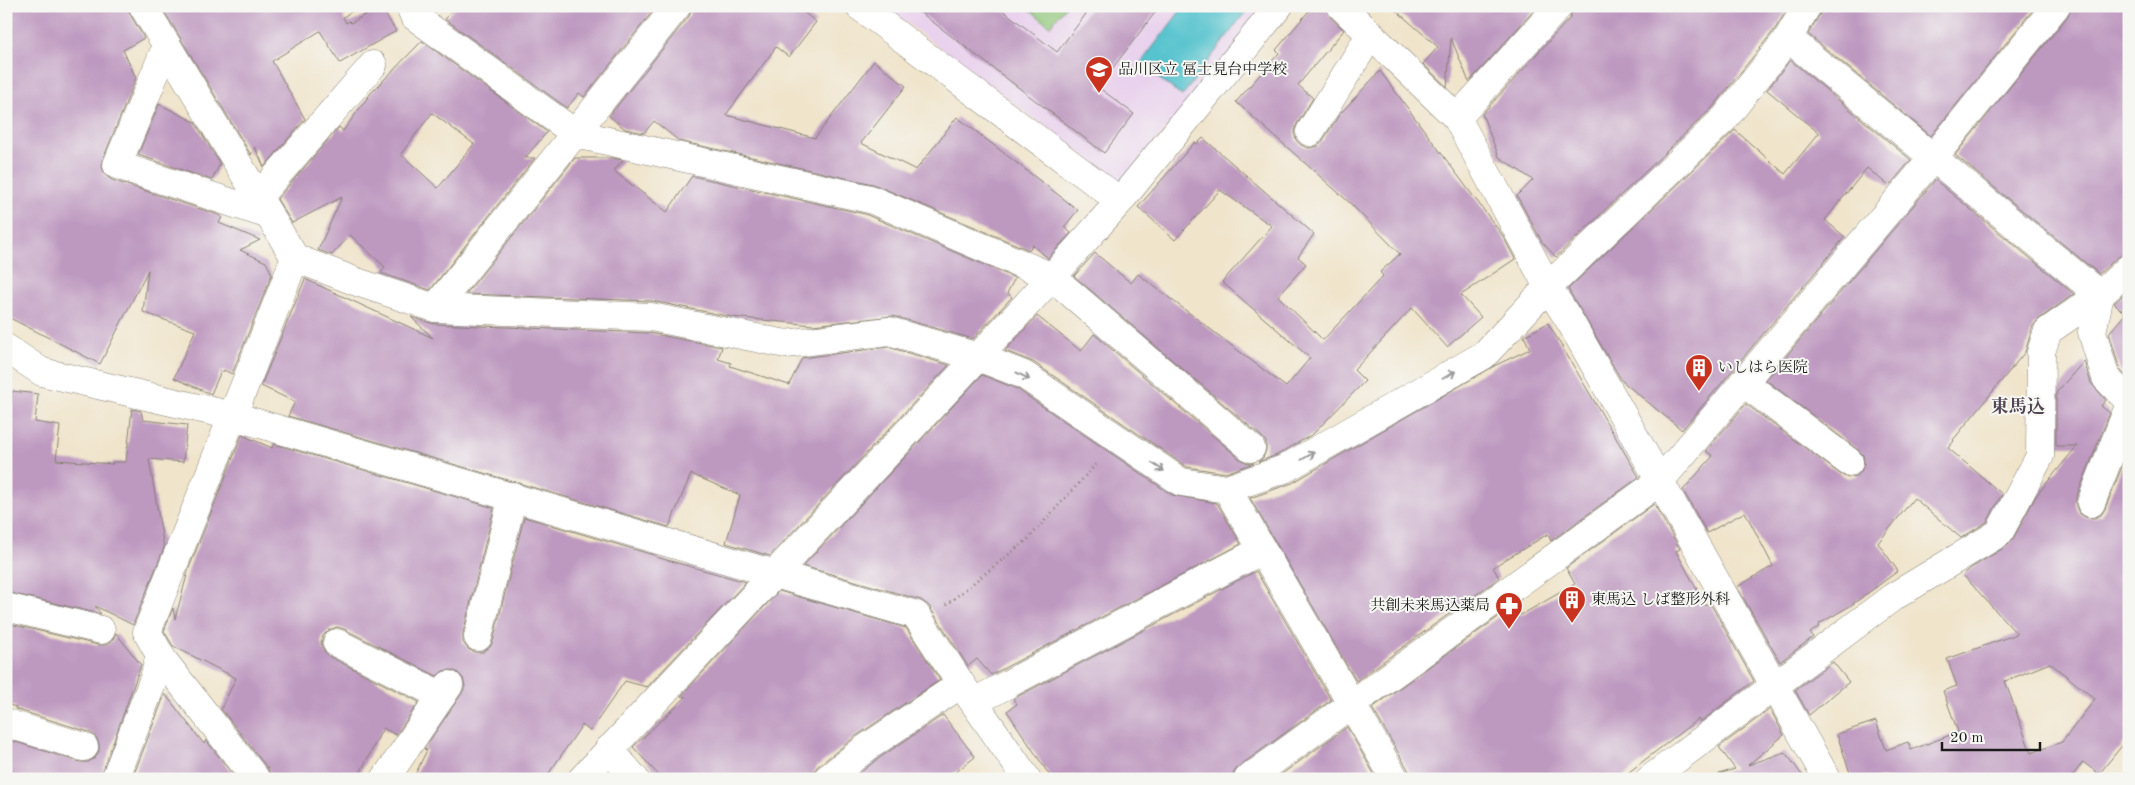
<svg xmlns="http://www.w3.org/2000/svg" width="2135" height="785" font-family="'Old Standard TT','Noto Serif JP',serif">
<rect width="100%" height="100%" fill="#f6f6f2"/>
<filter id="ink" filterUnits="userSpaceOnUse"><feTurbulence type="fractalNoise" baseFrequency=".02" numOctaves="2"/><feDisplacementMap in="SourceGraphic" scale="10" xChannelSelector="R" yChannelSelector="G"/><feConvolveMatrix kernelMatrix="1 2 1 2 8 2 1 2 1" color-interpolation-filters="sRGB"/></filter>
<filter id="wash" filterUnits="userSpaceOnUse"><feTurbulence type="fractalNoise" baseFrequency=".0096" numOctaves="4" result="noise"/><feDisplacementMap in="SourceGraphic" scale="20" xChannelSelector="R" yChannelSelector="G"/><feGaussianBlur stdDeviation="1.12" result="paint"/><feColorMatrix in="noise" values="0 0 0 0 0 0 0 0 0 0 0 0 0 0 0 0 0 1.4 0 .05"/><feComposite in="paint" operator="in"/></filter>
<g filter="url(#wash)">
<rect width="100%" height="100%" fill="#f0e4cb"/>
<path fill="#e9d2ed" d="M884,6H1271L1120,183Z"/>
<path fill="#92c87b" stroke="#57724c" d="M1025,6H1066L1050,26Z"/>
<path fill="#56c3ce" stroke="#397075" d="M1184,6H1250L1182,96L1140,64Z"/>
<g id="blocks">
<g fill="#bd98bf" fill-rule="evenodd">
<path d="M6,6H127L130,14L144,38L123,50L136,78L103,159L102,167L105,175L112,180L216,214L222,217L219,223L260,240L240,250L266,262L272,274L232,374L224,370L223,372L221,371L211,394L174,378L195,331L143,312L148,270L100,364L6,316Z"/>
<path d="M161,6H360L343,17L346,23L349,21L351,23L380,6L396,31L340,63L320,31L272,61L305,119L264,167L255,147L251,155Z"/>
<path d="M457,6H657L584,97L579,93L567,108L445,19Z"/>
<path d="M692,6H796L816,22L789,57L776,47L726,115L815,138L874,61L906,86L861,143L916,170L957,117L1078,210L1064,227L1071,233L1048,258L1032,245L1029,250L873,184L679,141L654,121L644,133L625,129L609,116L689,16Z"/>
<path d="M912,6H997L1057,52L1092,6H1160L1098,87L1134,114L1104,153Z"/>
<path d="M1313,6H1326L1330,17L1344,30L1298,85L1313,98L1297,124L1294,132L1296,140L1301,145L1309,148L1318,146L1323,140L1339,115L1380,71L1503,236L1515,259L1461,295L1481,317L1447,347L1412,308L1354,370L1365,381L1313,434L1277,455L1258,462L1263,458L1266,450V442L1261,436L1074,276L1095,253L1131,283L1138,274L1286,387L1310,358L1222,282L1272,226L1220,190L1175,240L1138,207L1195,142L1197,144L1203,138L1314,234L1298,257L1306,264L1278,296L1323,340L1383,276L1380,272L1400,254L1350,203L1236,102L1279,53L1276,50Z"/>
<path d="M1391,6H1538L1469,82L1451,38L1447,87L1423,64L1438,47Z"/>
<path d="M1573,6H1789L1775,29L1713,107L1556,257L1542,242L1517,196L1533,180L1499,157L1482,114L1570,18Z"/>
<path d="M1823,6H2036L1931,136L1808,34L1820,14Z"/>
<path d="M2071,6H2129V253L2118,257L2099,274L1955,155L2068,16Z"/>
<path d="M422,41L547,132L525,158H535L430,290L381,273L385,267L350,235L332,255L318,250L342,197L292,223L277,199L339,127L343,131L371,93ZM432,113L474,144L438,188L401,154Z"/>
<path d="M1790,60L1911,160L1889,186L1867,168L1825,220L1845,237L1682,430L1622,381L1568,289L1735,130L1785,174L1819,133L1767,90Z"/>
<path d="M159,104L195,122L220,164L212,180L138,155Z"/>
<path d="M575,158H612L623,160L614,171L667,212L692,176L865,214L1015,278L1007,293L1012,297L973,339L893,316L813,325L732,317L652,301L466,294Z"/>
<path d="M1935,180L2074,294L2039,319L2033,326L2025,352L1953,440L1954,441L1948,448L2002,494L1987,522L1961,538L1914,498L1878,543L1898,571L1850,606L1819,624L1820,626L1810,633L1813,637L1780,662L1737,587L1773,566L1745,512L1707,533L1683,490L1713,456L1706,451L1746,404L1840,474L1848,478L1856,476L1861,472L1864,463L1863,455L1858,450L1766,380Z"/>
<path d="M305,279L433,338L411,317L434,324L649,333L722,347L718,359L731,363L730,366L789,385L802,358L888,347L949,365L770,556L726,543L740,495L691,474L669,527L288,416L295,402L261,386Z"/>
<path d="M2129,290V370L2125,375L2120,370L2109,333L2125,314L2114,303Z"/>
<path d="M1037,316L1081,351L1094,334L1241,460L1248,463H1254L1226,473L1187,467L1033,362L1005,351Z"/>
<path d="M1548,323L1639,477L1551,541L1548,534L1493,567L1499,578L1356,681L1250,498L1292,483L1496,365L1530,349L1524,336Z"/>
<path d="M2084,361L2091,383L2106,400L2101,406L2110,413L2076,498V506L2079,513L2085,517L2094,518L2101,515L2105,509L2129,449V737L2099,774L2083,762L2070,779H1852L1837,734L1876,721L1886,750L1908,742L1911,750L1958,732L1943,691L1957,686L1947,659L2017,634L1963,575L1971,568L2007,546L2012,541L2036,496L2077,446H2056V393ZM2050,663L2095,699L2062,742L2031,753L2005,681Z"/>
<path d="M982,375L1017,389L1172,495L1217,503L1241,544L991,675L977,659L968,666L929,606L921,600L803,566Z"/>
<path d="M12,391L38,394L35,422L60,426L56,460L113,464L112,462H126L132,409L141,411L143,420L187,425L183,462L149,459L164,548L133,625L95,606L101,614L6,592V445Z"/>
<path d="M242,435L272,448L274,444L494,508L463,633V642L468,649L474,652H483L490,647L493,641L524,517L657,556L656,557L746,582L647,687L625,681L590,731L582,725L545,779H413L427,750L424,749L462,693L465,686L463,678L457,672L451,670L443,671L437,676L344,629L337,627L329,630L323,636L321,643L324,651L330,657L419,702L396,735L383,728L357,779H271L268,769L221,709L236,678L173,646L164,631L173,608L175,619L189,568Z"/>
<path d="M1654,504L1680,549L1676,551L1706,606L1710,603L1754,681L1700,722L1698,719L1620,779H1411L1409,771L1372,708L1515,605L1521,615L1575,584L1566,568Z"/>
<path d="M1256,571L1331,700L1239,766L1234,772L1233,779H1052L1007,711L1017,704L1013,699Z"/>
<path d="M779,591L906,628L940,680L856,736L817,767L813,773L812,779H662L633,747L686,697L681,696Z"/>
<path d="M6,623L98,645H106L112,641L116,633L141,665L100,779H6V739L80,762H88L95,758L99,751V744L96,737L89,732L15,709L16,707L6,704Z"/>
<path d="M1833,662L1849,682L1809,715L1795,690Z"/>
<path d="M165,694L204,744L206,740L236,779H132Z"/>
<path d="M1770,709L1784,735L1748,765L1785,752L1805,779H1720L1719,774L1735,769L1719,747Z"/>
<path d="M943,715L975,757L947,779H852L875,761Z"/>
<path d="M1347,727L1377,779H1275Z"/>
</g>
</g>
</g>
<g filter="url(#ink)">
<use href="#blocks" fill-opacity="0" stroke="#868074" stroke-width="1"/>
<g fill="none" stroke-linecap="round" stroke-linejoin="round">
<defs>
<g id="minor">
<path d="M143,6L295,258L147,632L163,660L256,779"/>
<path d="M410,6L414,16L576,134L870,199L1052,277L1251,448"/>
<path d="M859,6L1120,201"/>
<path d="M1341,6L1457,118L1548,287L1571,323L1827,779"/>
<path d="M1788,38L2100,295L2092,332L2106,378L2129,401"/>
<path d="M167,45L117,165L269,215"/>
<path d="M1457,118L1558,7"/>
<path d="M1310,132L1371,34"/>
<path d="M258,197L373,65"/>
<path d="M295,258L357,282L435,308L651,317L786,344L889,331L978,357L1024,375L1181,482L1227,489L1284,469L1484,355L1548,287L1725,118L1788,38L1807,6"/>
<path d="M435,308L677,6"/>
<path d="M6,348L42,372L233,416L916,615L961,684L1027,779"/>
<path d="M1743,382L1849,462"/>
<path d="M1227,489L1395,779"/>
<path d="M2091,503L2129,406"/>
<path d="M6,607L101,630"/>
<path d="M478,637L513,496"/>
<path d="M337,643L442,696"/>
<path d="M974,702L1262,550"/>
<path d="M6,723L84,747"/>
<path d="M609,749L635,779"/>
<path d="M115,779L154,678L160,655"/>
<path d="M385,779L449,685"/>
<path d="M582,779L978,357L1052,277L1120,201L1279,6"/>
<path d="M827,779L866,748L961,684"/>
<path d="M1248,779L1660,481L1933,158L2056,6"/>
<path d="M1650,779L1893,597L1999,533L2040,456L2041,352L2048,331L2100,295L2129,268"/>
</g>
</defs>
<use href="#minor" stroke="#868074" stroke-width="29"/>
<path stroke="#868074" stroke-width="3" stroke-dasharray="1 4" stroke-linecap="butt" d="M946,605L1028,539L1098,462"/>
<use href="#minor" stroke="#fff" stroke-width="28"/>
</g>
<defs><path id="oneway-shaft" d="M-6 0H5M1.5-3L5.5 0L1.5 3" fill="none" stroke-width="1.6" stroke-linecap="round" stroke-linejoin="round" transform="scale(1.25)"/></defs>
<g stroke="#999">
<use href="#oneway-shaft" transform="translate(1449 375) rotate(-30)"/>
<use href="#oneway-shaft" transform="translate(1023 376) rotate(28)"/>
<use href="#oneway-shaft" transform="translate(1308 456) rotate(-30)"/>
<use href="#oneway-shaft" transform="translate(1158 467) rotate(34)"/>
</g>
</g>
<defs>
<symbol id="school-pin" viewBox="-11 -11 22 30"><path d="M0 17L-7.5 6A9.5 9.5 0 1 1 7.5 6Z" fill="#c8321e" stroke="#f6f6f2"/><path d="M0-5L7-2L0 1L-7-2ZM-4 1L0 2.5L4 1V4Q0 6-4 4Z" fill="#fff"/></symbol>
<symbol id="building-pin" viewBox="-11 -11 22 30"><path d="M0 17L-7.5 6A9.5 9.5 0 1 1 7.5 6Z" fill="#c8321e" stroke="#f6f6f2"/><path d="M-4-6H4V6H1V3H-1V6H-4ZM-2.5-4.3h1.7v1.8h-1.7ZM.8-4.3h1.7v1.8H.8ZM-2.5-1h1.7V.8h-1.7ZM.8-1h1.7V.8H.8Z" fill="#fff"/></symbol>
<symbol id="pharmacy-pin" viewBox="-11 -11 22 30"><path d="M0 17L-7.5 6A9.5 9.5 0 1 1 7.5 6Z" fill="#c8321e" stroke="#f6f6f2"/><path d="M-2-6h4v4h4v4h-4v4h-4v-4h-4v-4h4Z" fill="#fff"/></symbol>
</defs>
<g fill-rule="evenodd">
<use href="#school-pin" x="1083" y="54" width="32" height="43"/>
<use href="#building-pin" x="1683" y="352" width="32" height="43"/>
<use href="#building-pin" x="1556" y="584" width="32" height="43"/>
<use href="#pharmacy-pin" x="1493" y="590" width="32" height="43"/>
</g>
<g text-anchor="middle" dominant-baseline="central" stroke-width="4" stroke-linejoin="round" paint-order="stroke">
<g font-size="15" fill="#1c1c1c" stroke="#f6f6f2" text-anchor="start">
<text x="1118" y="70">品川区立 冨士見台中学校</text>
<text x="1718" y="368">いしはら医院</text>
<text x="1591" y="600">東馬込 しば整形外科</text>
<text x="1490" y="606" text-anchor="end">共創未来馬込薬局</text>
</g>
<g font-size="18" font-weight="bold" fill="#544755" stroke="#f6f6f2">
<text x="2018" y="407">東馬込</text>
</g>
</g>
<rect width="2135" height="785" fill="none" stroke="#f6f6f2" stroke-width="25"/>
<path d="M1942 742v8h98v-8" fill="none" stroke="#1c1c1c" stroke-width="2.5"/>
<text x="1950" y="742" font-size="15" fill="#1c1c1c" stroke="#f6f6f2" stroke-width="4" paint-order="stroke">20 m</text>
</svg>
